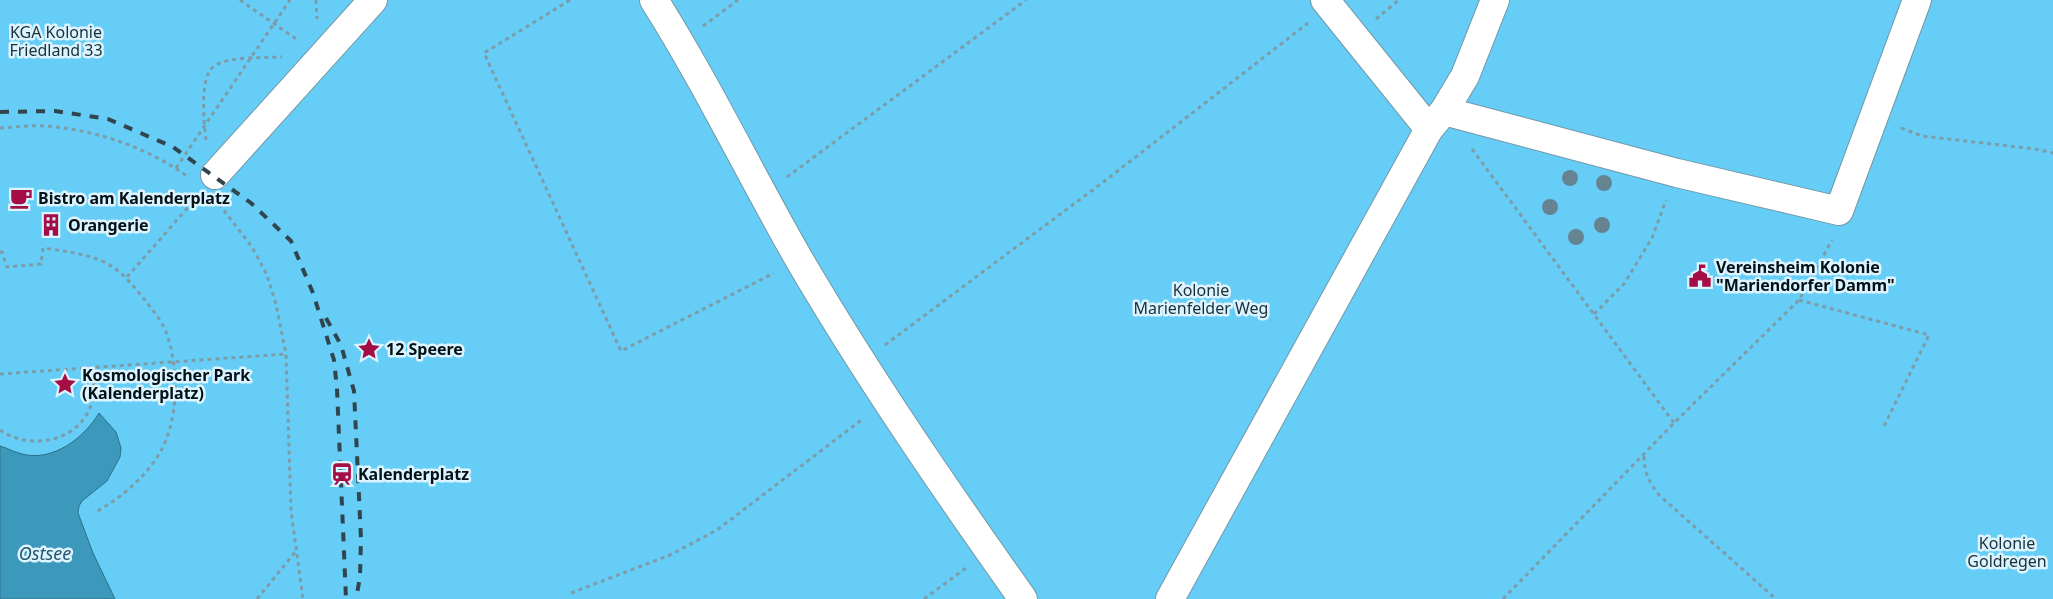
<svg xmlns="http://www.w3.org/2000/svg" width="2053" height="599" font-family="'Noto Sans',sans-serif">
<rect width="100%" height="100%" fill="#c1eafb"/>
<rect fill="#65cdf6" x="0" y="0" width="2053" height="599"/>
<path fill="#3d99bb" stroke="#2c708a" d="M99,413L116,432L121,448L120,457L107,481L82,501L79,506L78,513L93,553L115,599H0V446C7,448 14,452 22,454C53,462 84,438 99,413Z"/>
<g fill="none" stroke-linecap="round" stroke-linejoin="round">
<defs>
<g id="minor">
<path d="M654,0C707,84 750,174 800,261C868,377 945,489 1023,599"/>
<path d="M1325,0L1429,129"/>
<path d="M1444,111L1677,173L1839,211L1917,0"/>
<path d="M215,175L373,0"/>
<path d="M1170,599L1429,129L1444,111L1465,76L1495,0"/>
</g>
</defs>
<use href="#minor" stroke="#7298a8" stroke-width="30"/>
<g stroke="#7d9ca9" stroke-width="3" stroke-dasharray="4 4" stroke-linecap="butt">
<path d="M240,0L299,41"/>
<path d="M316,0L317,19"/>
<path d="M570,0L484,53L621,351L774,273"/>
<path d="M1376,19L1399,0"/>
<path d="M703,26L738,0"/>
<path d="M0,128C15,127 31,125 46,126C96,130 146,147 187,176"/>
<path d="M1901,128L1922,136L2035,149L2053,153"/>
<path d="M206,140C204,124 199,77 214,66C229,56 264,58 282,57"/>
<path d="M1472,149L1674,423"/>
<path d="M176,168L290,0"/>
<path d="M787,177L1026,0"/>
<path d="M219,204L252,247L267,275L276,304L286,354L291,511L303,599"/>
<path d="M0,252H2L7,267L41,264L43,248C64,251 83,253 102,261C120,269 132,284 144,299C153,310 164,324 168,337C179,375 179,425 156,459C139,483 119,499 94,513"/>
<path d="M127,277L198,196"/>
<path d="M1799,300L1929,335L1883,428"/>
<path d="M1594,314L1624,284L1652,238L1666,200"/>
<path d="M885,345L1106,180L1308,23"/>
<path d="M0,374L286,354"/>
<path d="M0,430C30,451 81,442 92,402C95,391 93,379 92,368"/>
<path d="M1644,456C1644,474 1650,483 1660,496L1776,599"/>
<path d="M571,593L670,555L717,530L864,418"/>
<path d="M257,599L296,551"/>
<path d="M924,599L966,568"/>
<path d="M1503,599L1674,423L1799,300L1832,240"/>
</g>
<use href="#minor" stroke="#fff" stroke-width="28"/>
<g stroke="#31454e" stroke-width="4" stroke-dasharray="9 9" stroke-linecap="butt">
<path d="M0,112L55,111L108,119L173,147L251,203L291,241L313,293L334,360L337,389L346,599"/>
<path d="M326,318L341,345L354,391L361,539L360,577L356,599"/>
</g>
</g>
<g fill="#658390">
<circle cx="1570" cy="178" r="8"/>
<circle cx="1604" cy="183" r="8"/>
<circle cx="1550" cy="207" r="8"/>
<circle cx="1602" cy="225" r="8"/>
<circle cx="1576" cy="237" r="8"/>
</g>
<defs>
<symbol id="cafe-bare" viewBox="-9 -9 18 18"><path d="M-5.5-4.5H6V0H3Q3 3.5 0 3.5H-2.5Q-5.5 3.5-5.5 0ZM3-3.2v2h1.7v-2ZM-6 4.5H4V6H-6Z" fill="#a50e44" stroke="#dcf4ff" stroke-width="2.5" paint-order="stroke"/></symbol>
<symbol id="building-bare" viewBox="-9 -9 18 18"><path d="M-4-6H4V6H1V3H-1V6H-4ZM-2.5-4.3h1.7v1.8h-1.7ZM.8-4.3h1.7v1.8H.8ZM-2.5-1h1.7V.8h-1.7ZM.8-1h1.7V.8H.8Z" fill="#a50e44" stroke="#dcf4ff" stroke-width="2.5" paint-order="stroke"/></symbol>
<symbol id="civic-bare" viewBox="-9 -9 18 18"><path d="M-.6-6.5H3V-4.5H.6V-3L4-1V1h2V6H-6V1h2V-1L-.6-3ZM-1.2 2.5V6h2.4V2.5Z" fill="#a50e44" stroke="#dcf4ff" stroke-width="2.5" paint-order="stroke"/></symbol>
<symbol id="sight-bare" viewBox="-9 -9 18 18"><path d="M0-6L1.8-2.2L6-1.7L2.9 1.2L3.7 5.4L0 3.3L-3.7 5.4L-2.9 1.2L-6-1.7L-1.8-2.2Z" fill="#a50e44" stroke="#dcf4ff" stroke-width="2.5" paint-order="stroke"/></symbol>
<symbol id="station-bare" viewBox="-9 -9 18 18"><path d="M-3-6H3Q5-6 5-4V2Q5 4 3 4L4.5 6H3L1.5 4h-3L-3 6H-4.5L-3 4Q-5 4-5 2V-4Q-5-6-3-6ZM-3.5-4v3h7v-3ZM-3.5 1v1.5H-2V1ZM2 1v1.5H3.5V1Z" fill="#a50e44" stroke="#dcf4ff" stroke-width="2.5" paint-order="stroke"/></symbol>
</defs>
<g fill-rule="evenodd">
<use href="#cafe-bare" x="5" y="182" width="32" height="32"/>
<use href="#building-bare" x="35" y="209" width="32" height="32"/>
<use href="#civic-bare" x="1684" y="260" width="32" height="32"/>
<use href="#sight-bare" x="353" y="333" width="32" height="32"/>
<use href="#sight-bare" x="49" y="368" width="32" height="32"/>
<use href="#station-bare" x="326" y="458" width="32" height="32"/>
</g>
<g text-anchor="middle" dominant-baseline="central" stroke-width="5" stroke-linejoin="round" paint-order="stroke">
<g font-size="16" fill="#1a2f38" stroke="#dcf4ff">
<text x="56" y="32">KGA Kolonie<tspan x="56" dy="18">Friedland 33</tspan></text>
<text x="1201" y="290">Kolonie<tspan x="1201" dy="18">Marienfelder Weg</tspan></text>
<text x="2007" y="543">Kolonie<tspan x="2007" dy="18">Goldregen</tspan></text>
</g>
<g font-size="16" font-weight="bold" fill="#031016" stroke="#dcf4ff" text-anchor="start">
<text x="38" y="198">Bistro am Kalenderplatz</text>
<text x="68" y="225">Orangerie</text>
<text x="1716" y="267">Vereinsheim Kolonie<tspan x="1716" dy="18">"Mariendorfer Damm"</tspan></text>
<text x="386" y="349">12 Speere</text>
<text x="82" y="375">Kosmologischer Park<tspan x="82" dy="18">(Kalenderplatz)</tspan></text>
<text x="358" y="474">Kalenderplatz</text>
</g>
<g font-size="18" font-style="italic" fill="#25576a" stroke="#dcf4ff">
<text x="45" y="553">Ostsee</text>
</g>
</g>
</svg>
